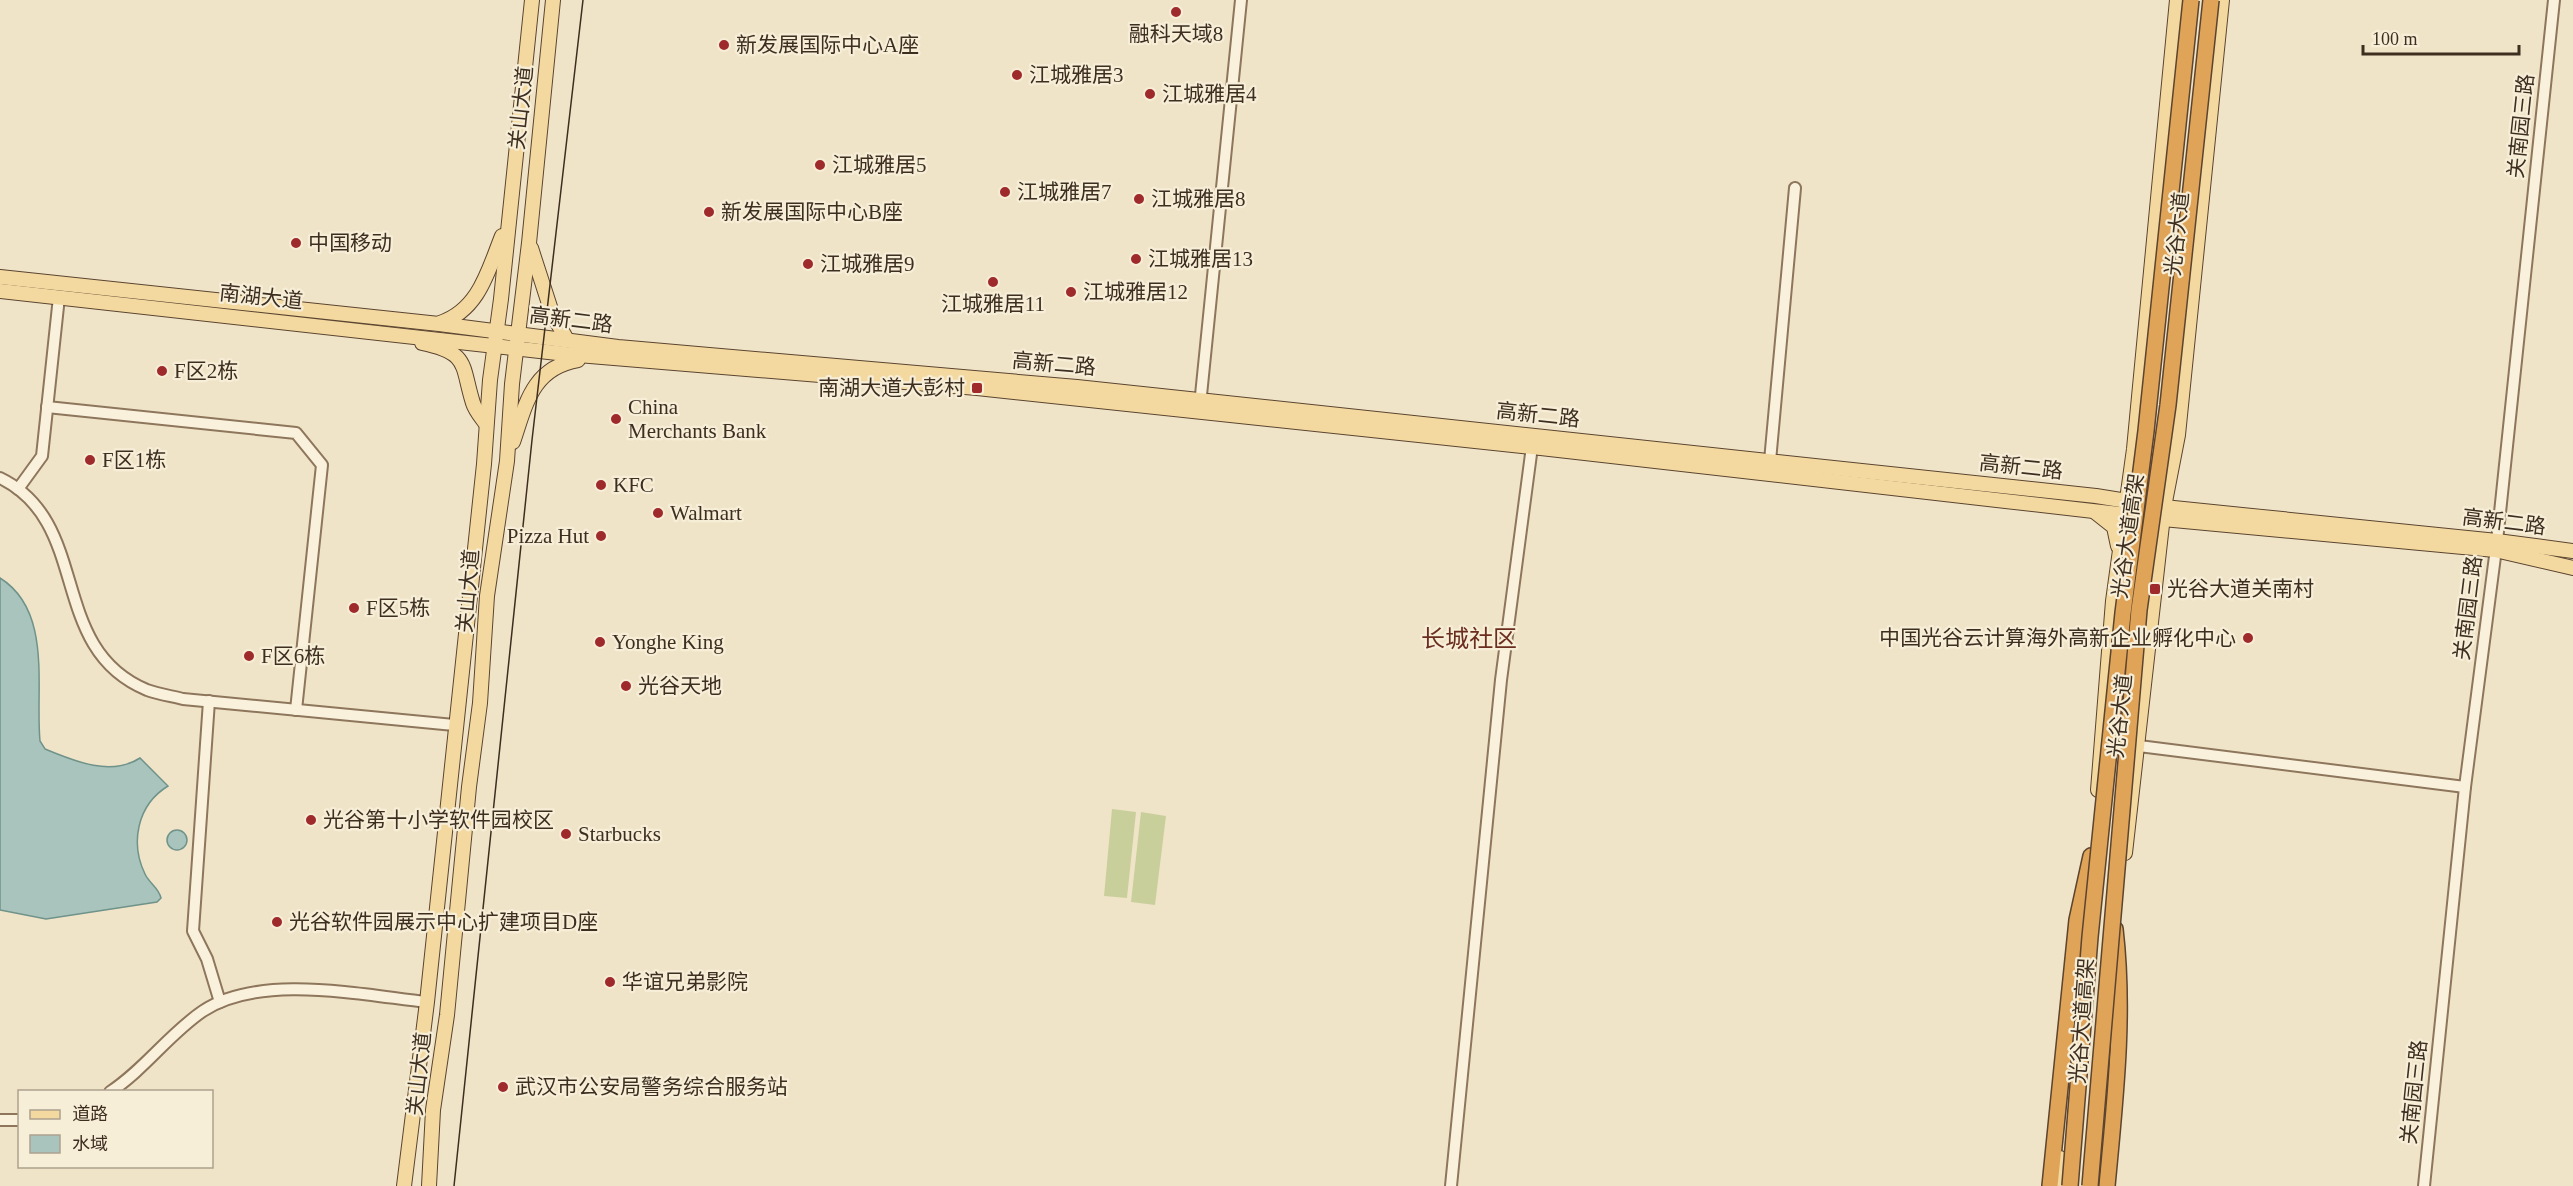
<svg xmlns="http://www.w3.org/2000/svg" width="2573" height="1186" font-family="'Times New Roman','Noto Sans SC',serif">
<rect width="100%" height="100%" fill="#f0e4c8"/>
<g fill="#c9cf9b">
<path d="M1112,809L1136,812L1127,898L1104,896Z"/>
<path d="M1141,812L1166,816L1155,905L1131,902Z"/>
</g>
<g fill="#a9c4bc" stroke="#6f938a" stroke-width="1.5">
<path d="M0,578C53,611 35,689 40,741L45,749C74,761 111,777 140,758L168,786C137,805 130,843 145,874C149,883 159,888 161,898L157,902L46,919L0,910Z"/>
<circle cx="177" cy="840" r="10"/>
</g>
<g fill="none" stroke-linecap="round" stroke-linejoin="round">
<defs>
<g id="minor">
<path d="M1200,405L1241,0"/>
<path d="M47,407L296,433L322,465L296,710"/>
<path d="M1770,461L1795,188"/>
<path d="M0,478C93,523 46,648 147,690C158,694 171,696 183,699L454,725"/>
<path d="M18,489L42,456L59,297"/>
<path d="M209,701L193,931L207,959L220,1002"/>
<path d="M2139,746L2465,787"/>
<path d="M110,1092C145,1069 169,1034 203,1011C260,973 362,995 427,1002"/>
<path d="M0,1120H20"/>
<path d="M1451,1186L1501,680L1533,439"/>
<path d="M2424,1186L2465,787L2497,541L2554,0"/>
</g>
<g id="major">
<path d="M531,248L552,313L567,340"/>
<path d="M0,277L439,324L618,347L1077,387L2096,496L2164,507L2497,541L2573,551"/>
<path d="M0,291L566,354L977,388L1532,447L2163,519L2495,550L2573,568"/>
<path d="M440,323C479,310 488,271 502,236"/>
<path d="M422,343C470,353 461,365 473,403C475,410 481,417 486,424"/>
<path d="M513,442C526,404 532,368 578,360"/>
<path d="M2095,512L2114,527L2118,546"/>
<path d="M2098,790L2113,601L2134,449L2177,0"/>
<path d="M2125,853L2164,507L2178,435L2222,0"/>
<path d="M404,1186L427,1002L484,464L490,380L501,299L532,0"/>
<path d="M429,1186L433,1110L447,1015L469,787L480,703L487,596L507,461L512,384L529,243L553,0"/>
<path d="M2058,1186L2060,1158"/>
</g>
<g id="highway">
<path d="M2050,1186L2077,920L2091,856"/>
<path d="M2107,1186C2115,1100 2125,1015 2115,929"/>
</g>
</defs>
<use href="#minor" stroke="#8d765c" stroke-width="14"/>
<use href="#major" stroke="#5b4430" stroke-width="16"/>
<use href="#highway" stroke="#5b4430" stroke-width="18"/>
<use href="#minor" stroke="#faf1dc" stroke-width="10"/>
<use href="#major" stroke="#f3d9a0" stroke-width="14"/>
<use href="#highway" stroke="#e0a458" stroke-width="15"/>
<path stroke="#3d2e20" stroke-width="1.5" d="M454,1186L532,440L583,0"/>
<defs>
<g id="highway-bridge">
<path d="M2070,1186L2090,937L2123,613L2146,431L2191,0"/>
<path d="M2090,1186L2139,610L2168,405L2211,0"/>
</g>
</defs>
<use href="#highway-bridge" stroke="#5b4430" stroke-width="18" stroke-linecap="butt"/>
<use href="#highway-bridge" stroke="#e0a458" stroke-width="15"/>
</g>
<g fill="#9e2a2b" stroke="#f7eed8" stroke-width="2">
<circle cx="1176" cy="12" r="6"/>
<circle cx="724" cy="45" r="6"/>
<circle cx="1017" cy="75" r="6"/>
<circle cx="1150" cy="94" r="6"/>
<circle cx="820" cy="165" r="6"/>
<circle cx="1005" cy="192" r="6"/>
<circle cx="1139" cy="199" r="6"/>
<circle cx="709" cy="212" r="6"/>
<circle cx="296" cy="243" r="6"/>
<circle cx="1136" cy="259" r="6"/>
<circle cx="808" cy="264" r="6"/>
<circle cx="993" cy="282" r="6"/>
<circle cx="1071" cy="292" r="6"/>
<circle cx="162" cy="371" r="6"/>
<rect x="971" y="382" width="12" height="12" rx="3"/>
<circle cx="616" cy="419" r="6"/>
<circle cx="90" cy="460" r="6"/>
<circle cx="601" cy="485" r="6"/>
<circle cx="658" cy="513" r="6"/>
<circle cx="601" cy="536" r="6"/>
<rect x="2149" y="583" width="12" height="12" rx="3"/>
<circle cx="354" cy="608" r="6"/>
<circle cx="2248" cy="638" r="6"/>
<circle cx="600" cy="642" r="6"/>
<circle cx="249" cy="656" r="6"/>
<circle cx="626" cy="686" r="6"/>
<circle cx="311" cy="820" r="6"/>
<circle cx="566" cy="834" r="6"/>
<circle cx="277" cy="922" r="6"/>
<circle cx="610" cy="982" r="6"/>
<circle cx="503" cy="1087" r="6"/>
</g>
<g text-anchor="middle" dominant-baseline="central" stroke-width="4.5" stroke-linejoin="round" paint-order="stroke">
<g font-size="21" fill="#3d2e20" stroke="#f7eed8" text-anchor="start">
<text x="1176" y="34" text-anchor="middle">融科天域8</text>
<text x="736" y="45">新发展国际中心A座</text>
<text x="1029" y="75">江城雅居3</text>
<text x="1162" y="94">江城雅居4</text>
<text x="832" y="165">江城雅居5</text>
<text x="1017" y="192">江城雅居7</text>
<text x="1151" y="199">江城雅居8</text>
<text x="721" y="212">新发展国际中心B座</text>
<text x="308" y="243">中国移动</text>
<text x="1148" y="259">江城雅居13</text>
<text x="820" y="264">江城雅居9</text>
<text x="1083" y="292">江城雅居12</text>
<text x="993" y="304" text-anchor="middle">江城雅居11</text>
<text x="174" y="371">F区2栋</text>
<text x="965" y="388" text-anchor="end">南湖大道大彭村</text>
<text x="628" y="407">China<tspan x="628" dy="24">Merchants Bank</tspan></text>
<text x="102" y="460">F区1栋</text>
<text x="613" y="485">KFC</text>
<text x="670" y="513">Walmart</text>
<text x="589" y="536" text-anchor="end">Pizza Hut</text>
<text x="2167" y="589">光谷大道关南村</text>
<text x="366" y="608">F区5栋</text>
<text x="2236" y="638" text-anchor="end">中国光谷云计算海外高新企业孵化中心</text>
<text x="612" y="642">Yonghe King</text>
<text x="261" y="656">F区6栋</text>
<text x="638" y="686">光谷天地</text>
<text x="323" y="820">光谷第十小学软件园校区</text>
<text x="578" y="834">Starbucks</text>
<text x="289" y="922">光谷软件园展示中心扩建项目D座</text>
<text x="622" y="982">华谊兄弟影院</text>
<text x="515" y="1087">武汉市公安局警务综合服务站</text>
</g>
<g font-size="21" fill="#3d2e20" stroke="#f7eed8">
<text transform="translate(521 108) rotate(-84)">关山大道</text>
<text transform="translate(2521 126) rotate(-84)">关南园三路</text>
<text transform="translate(2177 234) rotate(-84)">光谷大道</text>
<text transform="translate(261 297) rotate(6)">南湖大道</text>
<text transform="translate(571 320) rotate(7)">高新二路</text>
<text transform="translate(1054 364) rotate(5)">高新二路</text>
<text transform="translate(1538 415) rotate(6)">高新二路</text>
<text transform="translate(2021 467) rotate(6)">高新二路</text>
<text transform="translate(2504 522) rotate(7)">高新二路</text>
<text transform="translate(2128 536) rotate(-82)">光谷大道高架</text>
<text transform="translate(468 591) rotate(-85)">关山大道</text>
<text transform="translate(2468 608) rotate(-83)">关南园三路</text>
<text transform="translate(2120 716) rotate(-84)">光谷大道</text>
<text transform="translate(2082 1021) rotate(-86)">光谷大道高架</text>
<text transform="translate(419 1074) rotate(-84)">关山大道</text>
<text transform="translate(2414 1092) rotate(-84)">关南园三路</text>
</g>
<g font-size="24" fill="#6b2e1e" stroke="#f7eed8">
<text x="1469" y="639">长城社区</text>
</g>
</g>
<rect x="18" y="1090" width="195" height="78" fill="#f7eed8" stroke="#ada18e" stroke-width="1.5"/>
<rect x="30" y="1110" width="30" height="9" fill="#f3d9a0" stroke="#ada18e" stroke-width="1.5"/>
<text x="72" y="1120" font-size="18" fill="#3d2e20">道路</text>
<rect x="30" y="1135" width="30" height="18" fill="#a9c4bc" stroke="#ada18e" stroke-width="1.5"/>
<text x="72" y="1150" font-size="18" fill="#3d2e20">水域</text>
<path d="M2363 45v9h156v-9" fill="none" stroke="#3d2e20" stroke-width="3"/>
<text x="2372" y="45" font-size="18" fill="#3d2e20" stroke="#f7eed8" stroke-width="4.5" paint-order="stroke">100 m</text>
</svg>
